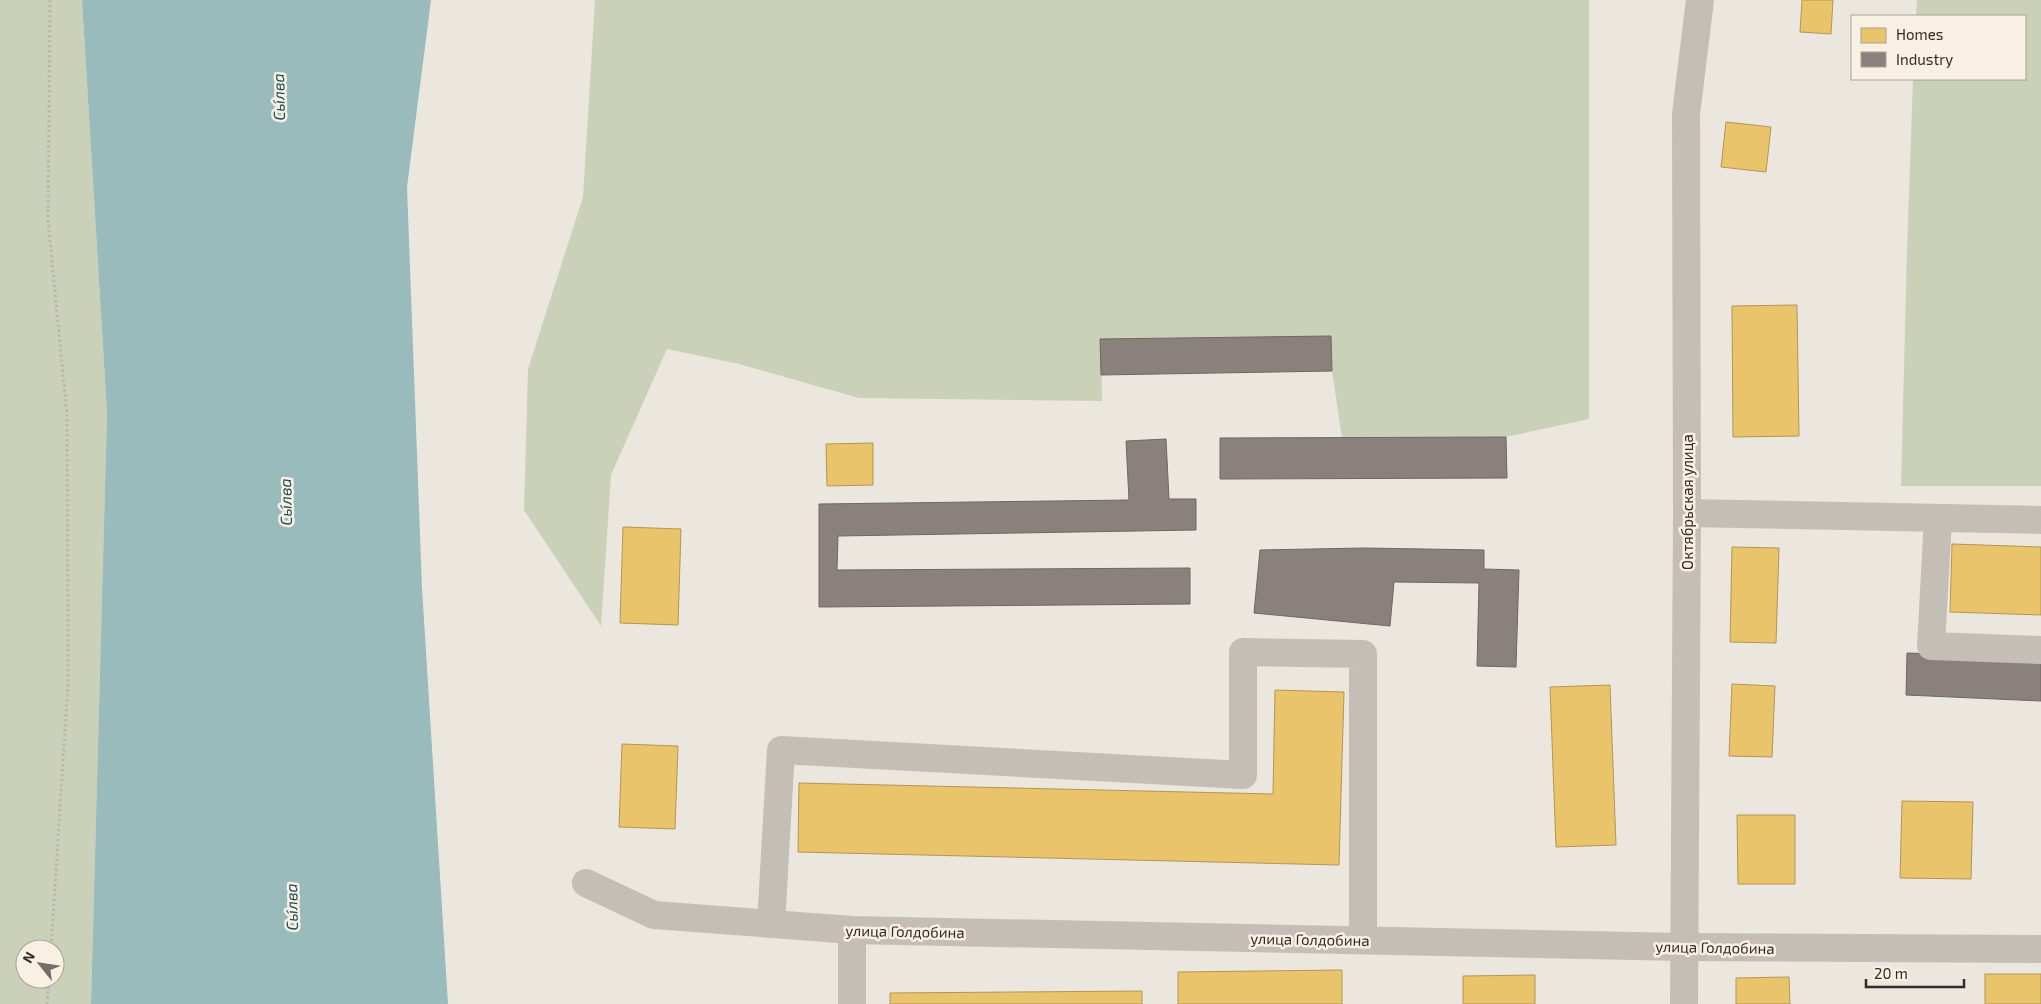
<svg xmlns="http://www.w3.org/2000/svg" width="2041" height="1004" font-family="'Exo 2',sans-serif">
<rect width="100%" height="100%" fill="#ebe6de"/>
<g fill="#cbd1b8" fill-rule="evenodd">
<path d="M0,0H82L107,413L91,1004H0ZM25,949H55V979H25Z"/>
<path d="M595,0H1589V419L1506,437L1342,438L1332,371L1331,336L1101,339L1102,401L859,398L739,364L667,349L611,475L601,626L524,510L528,369L583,197Z"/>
<path d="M1917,0H2041V486H1901L1907,250L1913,79H2025V16H1916Z"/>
</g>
<path fill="#9abbbc" d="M82,0H431L407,187L422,588L448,1004H91L107,413Z"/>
<g fill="#e9c46a" stroke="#b39656">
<path d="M1802,0H1833L1831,34L1800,32Z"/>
<path d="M1726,122L1771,127L1766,172L1721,167Z"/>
<path d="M1797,305L1799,436L1733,437L1732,306Z"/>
<path d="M873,443V485L827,486L826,444Z"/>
<path d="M623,527L681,529L678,625L620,623Z"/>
<path d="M1952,544L2041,547V615L1950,612Z"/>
<path d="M1732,547L1779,548L1776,643L1730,642Z"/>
<path d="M1732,684L1775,686L1772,757L1729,756Z"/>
<path d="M1610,685L1616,845L1556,847L1550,687Z"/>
<path d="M1275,690L1344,692L1339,865L798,852L799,783L1273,794Z"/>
<path d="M622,744L678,746L675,829L619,827Z"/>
<path d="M1902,801L1973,802L1971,879L1900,878Z"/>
<path d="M1737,815H1795V884H1738Z"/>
<path d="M1342,970V1004H1178V972Z"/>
<rect x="1985" y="974" width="56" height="30"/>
<path d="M1535,975V1004H1463V976Z"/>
<path d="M1789,977L1790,1004H1736V978Z"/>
<path d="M1142,991V1004H890V993Z"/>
</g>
<g fill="#8a817c" stroke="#706762">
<path d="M1331,336L1332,371L1101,375L1100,339Z"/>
<path d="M1506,437L1507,478L1220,479V438Z"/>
<path d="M1166,439L1169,499H1196V530L838,536L837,570L1190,568V604L819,607V504L1129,500L1126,441Z"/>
<path d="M1364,548L1484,550V569L1519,570L1516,667L1477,666L1479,583L1394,582L1390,626L1254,613L1260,550Z"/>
<path d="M1907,653L2041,658V701L1906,695Z"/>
</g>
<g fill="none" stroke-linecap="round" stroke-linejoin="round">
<g stroke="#bdb6b0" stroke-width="3" stroke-dasharray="2.5 2.5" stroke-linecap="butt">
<path d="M50,0L48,220L67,416L68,683L51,949"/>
<path d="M47,1004L49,979"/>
</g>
<g stroke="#c4beb7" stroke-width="28">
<path d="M1687,513L2041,520"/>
<path d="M1938,518L1931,646L2041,650"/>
<path d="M586,883L654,915L852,930L1683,947L2041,949"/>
<path d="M771,924L781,750L1243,775V652L1363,654V940"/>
<path d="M852,930V1004"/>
<path d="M1684,1004L1687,513L1686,114L1700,0"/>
</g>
</g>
<g text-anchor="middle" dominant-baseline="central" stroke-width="5" stroke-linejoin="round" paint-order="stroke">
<g font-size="15" fill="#342b26" stroke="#f9f0e4">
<text transform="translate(1687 502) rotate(-90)">Октябрьская улица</text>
<text transform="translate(905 931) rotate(1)">улица Голдобина</text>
<text transform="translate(1310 939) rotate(1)">улица Голдобина</text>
<text transform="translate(1715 947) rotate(1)">улица Голдобина</text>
</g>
<g font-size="16" font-style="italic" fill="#1c4e55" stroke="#f9f0e4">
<text transform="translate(278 97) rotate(-91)">Сы́лва</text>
<text transform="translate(285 502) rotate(-91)">Сы́лва</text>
<text transform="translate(291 907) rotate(-91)">Сы́лва</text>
</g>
</g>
<rect x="1851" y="15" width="175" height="65" fill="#f9f0e4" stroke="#aaa198"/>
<rect x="1861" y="28" width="25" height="15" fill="#e9c46a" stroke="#aaa198"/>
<text x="1896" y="40" font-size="15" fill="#342b26">Homes</text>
<rect x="1861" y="52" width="25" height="15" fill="#8a817c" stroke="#aaa198"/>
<text x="1896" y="65" font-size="15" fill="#342b26">Industry</text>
<g transform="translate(40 964) rotate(300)"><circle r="24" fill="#f9f0e4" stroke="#aaa198"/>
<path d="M0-4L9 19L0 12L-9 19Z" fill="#746c66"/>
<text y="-8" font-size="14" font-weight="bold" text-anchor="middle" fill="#342b26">N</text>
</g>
<path d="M1866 979v8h98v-8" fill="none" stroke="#342b26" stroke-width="2.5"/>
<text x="1874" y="979" font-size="15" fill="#342b26" stroke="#f9f0e4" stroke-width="4" paint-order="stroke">20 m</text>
</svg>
